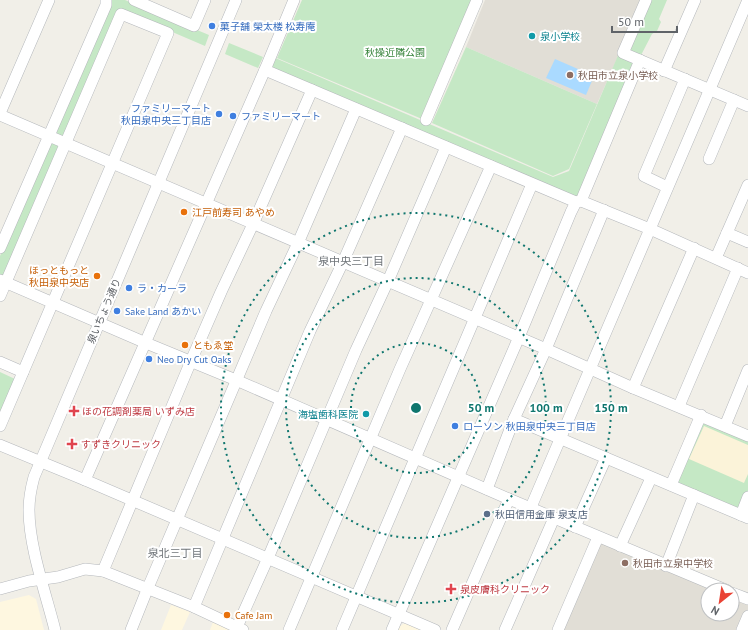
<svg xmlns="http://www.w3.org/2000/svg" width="748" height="630" font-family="'PT Sans','Noto Sans JP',sans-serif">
<rect width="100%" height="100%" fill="#f1efe8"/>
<g fill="#fef7e0">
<path d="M29,595L36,599L44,630H0V602Z"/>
<path d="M171,605L190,612L182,630H161Z"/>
<path d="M213,622L232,630H210Z"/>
<path d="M407,622L425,630H398L400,626Z"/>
</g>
<g fill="#e1ded6">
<path d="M485,0H643L597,104L466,47Z"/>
<path d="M598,537L726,590H708V614H732V593L748,599V616L742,630H558Z"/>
</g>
<g fill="#c5e8c5">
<path d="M109,0H125L209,35L205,46L121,10L4,275L2,276H0V256Z"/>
<path d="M302,0H473L422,119L277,58Z"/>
<path d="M643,0H667L659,19L661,22L657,31L652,34L638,61L577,200L269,69L273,57L553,177L569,171L619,53Z"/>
<path d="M229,43L263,57L258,68L225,54Z"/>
<path d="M466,47L597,104L569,169L553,176L432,123Z"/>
<path d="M0,372L15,379L0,415Z"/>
<path d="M705,421L748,440V491L740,509L677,485L676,481L700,424Z"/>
</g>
<path fill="#fbf3d9" d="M704,426L748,445V474L744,483L689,459Z"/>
<path fill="#aadaff" d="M555,59L594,76L586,95L546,78Z"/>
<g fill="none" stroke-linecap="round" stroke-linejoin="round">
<defs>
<g id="minor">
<path d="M134,0L194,26L205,0"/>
<path d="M646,0L623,53L748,106"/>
<path d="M265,70L576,202"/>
<path d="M664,71L695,0"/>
<path d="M0,113L49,0"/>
<path d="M0,115L546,349L633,388L748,436"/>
<path d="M426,120L477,0"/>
<path d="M709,159L734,100"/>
<path d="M667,187L644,176L685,79"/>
<path d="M581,201L650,229L748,273"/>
<path d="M727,233L748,242"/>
<path d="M0,248L106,5V0"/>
<path d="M716,258L748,185"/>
<path d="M0,280L146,343L236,380L509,499L726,590"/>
<path d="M0,296L121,14L168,33L0,426"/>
<path d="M0,362L23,372"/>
<path d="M633,388L694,248"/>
<path d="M679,406L738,268"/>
<path d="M514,419L748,518"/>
<path d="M725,426L748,370"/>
<path d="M0,445L85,480L435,630"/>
<path d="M85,480L267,65L294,0"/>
<path d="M671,485L701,415"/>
<path d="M487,489L514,419L546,349L604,210"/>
<path d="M531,507L748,0"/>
<path d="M741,515L748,497"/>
<path d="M575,527L606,458"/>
<path d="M620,546L651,478"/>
<path d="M666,566L694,495"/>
<path d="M103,571L191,361L221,292L253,224L312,90"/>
<path d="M0,589L29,581L58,577L85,569L103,571L194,607L243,630"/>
<path d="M732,593L748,599"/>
<path d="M194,607L310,331L343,262L402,128"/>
<path d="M237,627L268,558L356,350L388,281L446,147"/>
<path d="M55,630C46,594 29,547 29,510C29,499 31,488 34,477L236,0"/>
<path d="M131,630L147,590L266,311L298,243L356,109"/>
<path d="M289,630L400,369L491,166"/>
<path d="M342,630L532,184"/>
<path d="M392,630L519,337L571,212L576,202L581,201L640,60"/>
<path d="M452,630L509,499"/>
<path d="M505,630L554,518"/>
<path d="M558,630L598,537"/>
<path d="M742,630L748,616"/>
</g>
</defs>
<use href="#minor" stroke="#b5b8bc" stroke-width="12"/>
<use href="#minor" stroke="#fff" stroke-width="11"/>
</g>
<g fill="none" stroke="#0f766e" stroke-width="2" stroke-dasharray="2 4">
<circle cx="416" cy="408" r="65"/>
<circle cx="416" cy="408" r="130"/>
<circle cx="416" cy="408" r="195"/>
</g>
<g fill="#3f7fe0" stroke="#fff" stroke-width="1.5">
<circle cx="212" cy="26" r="4"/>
<circle cx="219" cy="114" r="4"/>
<circle cx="233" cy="116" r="4"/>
<circle cx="129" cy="288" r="4"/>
<circle cx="117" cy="311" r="4"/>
<circle cx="149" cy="359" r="4"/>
<circle cx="455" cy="426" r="4"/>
</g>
<g fill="#0f9aa8" stroke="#fff" stroke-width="1.5">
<circle cx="532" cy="36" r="4"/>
<circle cx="366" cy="414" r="4"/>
</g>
<g fill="#8d6e63" stroke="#fff" stroke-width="1.5">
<circle cx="570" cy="75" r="4"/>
<circle cx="625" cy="563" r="4"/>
</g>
<g fill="#e8710a" stroke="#fff" stroke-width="1.5">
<circle cx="184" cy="212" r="4"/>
<circle cx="97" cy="276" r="4"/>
<circle cx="185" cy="345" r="4"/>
<circle cx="227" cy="615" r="4"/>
</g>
<g fill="#e0444e" stroke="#fff" stroke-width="1.5">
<path d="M72 405h4v4h4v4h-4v4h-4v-4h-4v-4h4z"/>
<path d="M70 438h4v4h4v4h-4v4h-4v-4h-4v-4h4z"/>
<path d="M449 583h4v4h4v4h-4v4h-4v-4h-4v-4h4z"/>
</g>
<circle fill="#5c6f8a" stroke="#fff" stroke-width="1.5" cx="487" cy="514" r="4"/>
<g text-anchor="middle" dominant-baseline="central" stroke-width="4" stroke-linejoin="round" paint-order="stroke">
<g font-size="10" fill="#366cbe" stroke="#fff" text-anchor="start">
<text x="220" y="26">菓子舗 榮太楼 松寿庵</text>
<text x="211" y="108" text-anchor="end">ファミリーマート<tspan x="211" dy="12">秋田泉中央三丁目店</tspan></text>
<text x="241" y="116">ファミリーマート</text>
<text x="137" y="288">ラ・カーラ</text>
<text x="125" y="311">Sake Land あかい</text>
<text x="157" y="359">Neo Dry Cut Oaks</text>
<text x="463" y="426">ローソン 秋田泉中央三丁目店</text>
</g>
<g font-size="10" fill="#0d838f" stroke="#fff" text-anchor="start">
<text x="540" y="36">泉小学校</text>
<text x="358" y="414" text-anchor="end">海塩歯科医院</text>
</g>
<g font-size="10" fill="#348238" stroke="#fff">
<text x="395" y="52">秋操近隣公園</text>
</g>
<g font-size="10" fill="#785e54" stroke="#fff" text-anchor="start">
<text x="578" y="75">秋田市立泉小学校</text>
<text x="633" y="563">秋田市立泉中学校</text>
</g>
<g font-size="10" fill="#c56008" stroke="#fff" text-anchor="start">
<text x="192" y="212">江戸前寿司 あやめ</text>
<text x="89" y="270" text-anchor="end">ほっともっと<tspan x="89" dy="12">秋田泉中央店</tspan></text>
<text x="193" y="345">ともゑ堂</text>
<text x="235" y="615">Cafe Jam</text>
</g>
<g font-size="10" fill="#5f6368" stroke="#fff">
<text transform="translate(104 311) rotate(-67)">泉いちょう通り</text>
</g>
<g font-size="10" fill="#be3a42" stroke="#fff" text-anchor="start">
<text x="82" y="411">ほの花調剤薬局 いずみ店</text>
<text x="81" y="444">すずきクリニック</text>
<text x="460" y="589">泉皮膚科クリニック</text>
</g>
<g font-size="10" fill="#4e5e75" stroke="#fff" text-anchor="start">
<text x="495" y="514">秋田信用金庫 泉支店</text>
</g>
<g font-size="11" fill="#70757a" stroke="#fff">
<text x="351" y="261">泉中央三丁目</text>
<text x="175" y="553">泉北三丁目</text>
</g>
</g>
<circle cx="416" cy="408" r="6" fill="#0f766e" stroke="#fff" stroke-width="2"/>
<g font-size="12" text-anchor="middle" font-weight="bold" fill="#0f766e" stroke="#fff" stroke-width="4" stroke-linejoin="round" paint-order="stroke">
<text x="481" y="412">50 m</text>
<text x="546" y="412">100 m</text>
<text x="611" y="412">150 m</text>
</g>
<g transform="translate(720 602) rotate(210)"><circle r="19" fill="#ffffff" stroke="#bfc1c3"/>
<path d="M0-3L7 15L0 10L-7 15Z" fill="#ea4335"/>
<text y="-6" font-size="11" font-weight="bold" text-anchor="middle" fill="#5f6368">N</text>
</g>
<path d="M612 26v6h65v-6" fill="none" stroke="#5f6368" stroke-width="2"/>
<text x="618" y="26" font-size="12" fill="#5f6368" stroke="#ffffff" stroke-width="3" paint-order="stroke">50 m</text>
</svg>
